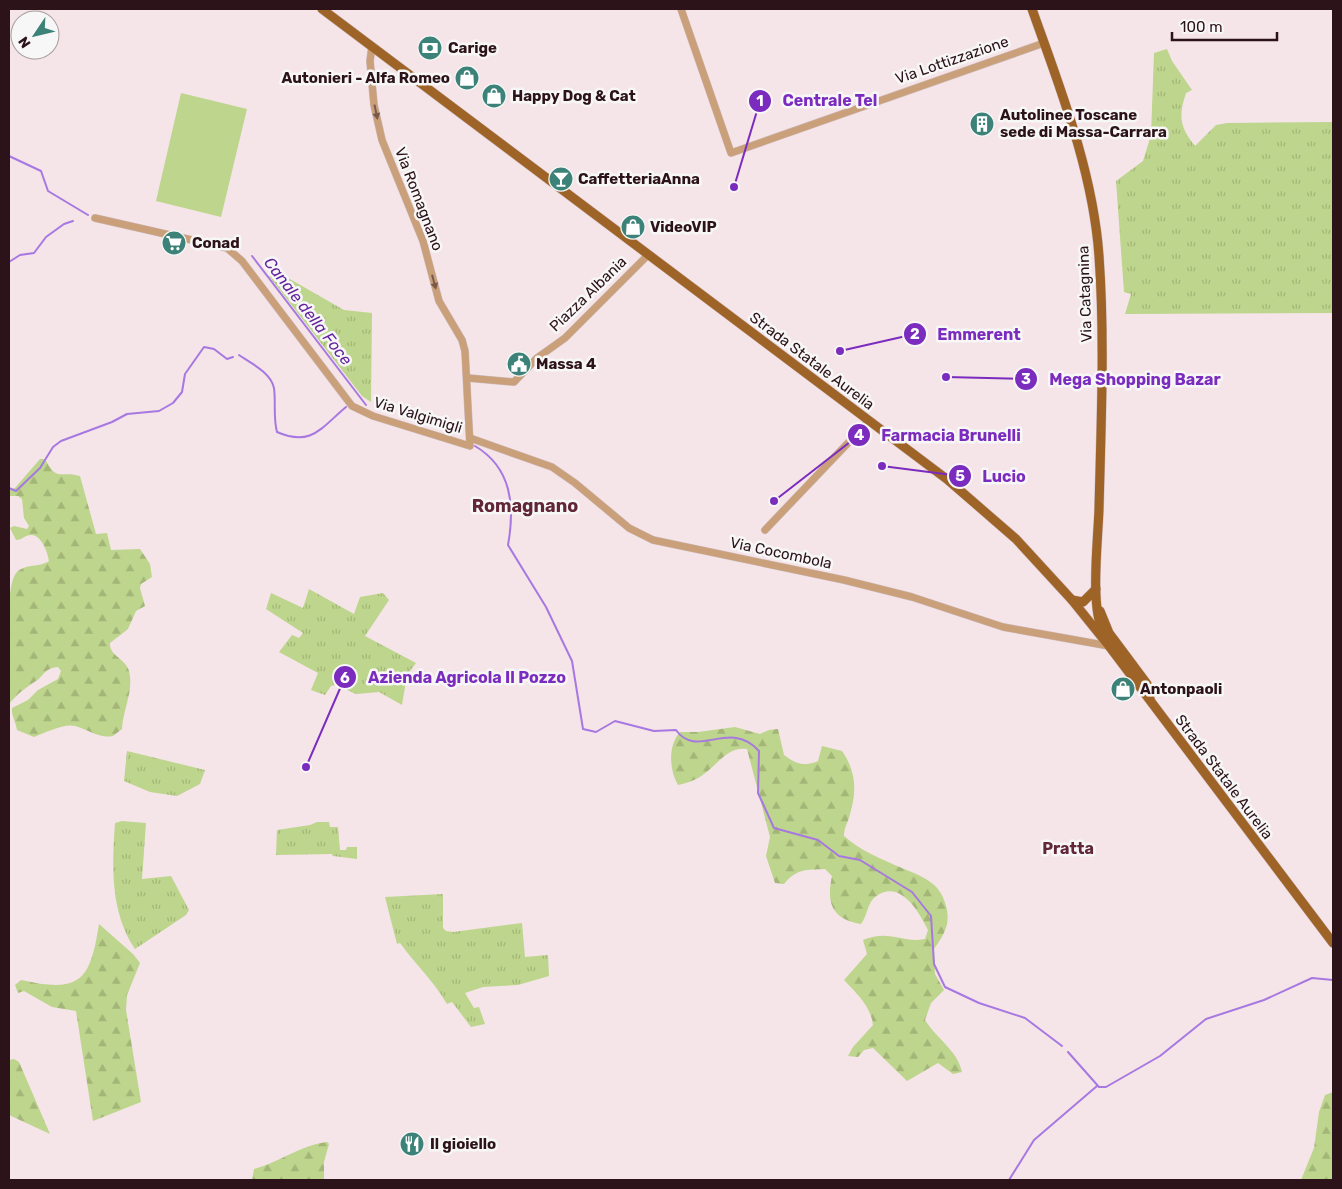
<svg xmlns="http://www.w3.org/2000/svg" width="1342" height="1189" font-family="Rubik,sans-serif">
<defs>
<pattern id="grass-tufts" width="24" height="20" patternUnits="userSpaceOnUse" patternTransform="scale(1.25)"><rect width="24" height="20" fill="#bdd58c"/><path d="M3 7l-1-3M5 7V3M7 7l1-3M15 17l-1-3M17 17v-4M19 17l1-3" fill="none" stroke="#a3b678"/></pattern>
<pattern id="forest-firs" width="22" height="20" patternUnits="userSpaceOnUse" patternTransform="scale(1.25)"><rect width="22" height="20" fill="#bdd58c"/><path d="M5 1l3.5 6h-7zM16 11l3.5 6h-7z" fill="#a3b678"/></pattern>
</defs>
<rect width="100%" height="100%" fill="#f5e5e8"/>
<g fill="url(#grass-tufts)">
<path d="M1167,49L1172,61L1192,90L1186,93C1178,117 1180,127 1195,146L1216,125L1227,123L1333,122V313L1125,314L1131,294L1124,292L1116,181L1143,161L1151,135L1154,53Z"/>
<path d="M281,274L344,310L372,313L371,402L362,396L269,276Z"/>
<path d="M309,589L354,614L360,597L383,593L389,600L365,636L416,663L407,675L402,705L379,692L356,694L336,685L331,686L325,695L311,690L318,673L279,652L292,635L299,638L303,633L266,609L271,593L303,608Z"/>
<path d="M127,751L205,770L200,784L177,796L150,792L124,781Z"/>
<path d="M122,821L146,823L142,879L171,876L189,910L186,915L135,949C110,912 112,866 115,823Z"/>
<path d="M317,822H329L330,827H338L340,850H346L347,847H357V859L333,856L332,854L276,855L277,830L310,825Z"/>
<path d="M443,894V928L446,931L453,932L522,923L525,957L548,955L549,976L518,985L483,987L465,993L474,1008L479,1007L485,1024L471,1027L452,1002L447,1004C433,980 416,965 400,943L397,944L385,897Z"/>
</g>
<g fill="url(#forest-firs)">
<path d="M40,459H45C58,483 59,470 80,476L96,534L107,533L111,550L140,549L150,564L152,577L141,584L140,588L145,606L136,611L128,629L110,643C109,656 126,659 129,671C134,691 123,709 122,729L113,736C100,739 87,729 75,726C65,723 44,733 34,737L17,730C16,722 11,715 12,708L28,700L38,690L58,679L61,671L58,667C44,668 44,676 36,681C24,689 18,693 9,704C9,680 3,585 17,572C27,563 39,568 49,561C48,553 41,534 31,535C25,535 22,540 16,540L10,528L14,526L27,529L29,526L24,518L22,499L18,496H9V490L15,488Z"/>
<path d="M735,727L760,734L769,730L778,729L784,755C796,764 804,767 818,761L822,746L842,751C856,771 857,791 850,814C848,823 844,827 844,836C859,850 883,860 902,868C923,877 940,882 946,906C951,924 944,935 934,949L935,974L944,990L931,1003L925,1020C936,1038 958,1051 962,1072L953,1074L938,1063L907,1081L873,1048L864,1050L858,1057L848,1056L853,1047L873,1025C871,1006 856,993 844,980L867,954L863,940C890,929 903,944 925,939L928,930C918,910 898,876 873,899C867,906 867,916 861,924C832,919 826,903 832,876L825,869C807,870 797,868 784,884L775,883L766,856L770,837L747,749C728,746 718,764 704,774C697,780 687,783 678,785C669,770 668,745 680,732H698Z"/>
<path d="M99,924L133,954L140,963L127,995L126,1010L141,1102L93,1121L76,1011L52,1007L24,991L18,993L15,985L21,980C80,993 90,982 99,924Z"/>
<path d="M14,1059L19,1062L50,1134L9,1115V1060Z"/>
<path d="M1333,1092V1180H1301L1314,1148L1319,1112L1325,1095Z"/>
<path d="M327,1142L329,1144L324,1162V1180H252L254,1169C280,1162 301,1145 327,1142Z"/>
</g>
<path fill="#bdd58c" d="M181,93L247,109L221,217L156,201Z"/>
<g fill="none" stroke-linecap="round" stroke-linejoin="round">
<g stroke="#a778e1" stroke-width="2">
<path d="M9,156L41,171L48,191L88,215"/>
<path d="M252,256L366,405"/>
<path d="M9,262L20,255L34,253L46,237L64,224L73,221"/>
<path d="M239,355C251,363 271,373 274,388C276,403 273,417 277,432C311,447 321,428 346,407"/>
<path d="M475,446C512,468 515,506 508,545L546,607L572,661L583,729L596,732L615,721L654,731L676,730C697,760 730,718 759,751L758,793L774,828L818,840L839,856L860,860L912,892L931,916L934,964L945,987L979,1003L1025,1018L1062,1046"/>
<path d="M9,488L16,491L40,468L53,447L61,441L112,422L127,414L159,411L173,403L182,392L185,374L204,347L214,349L227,359L233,357"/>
<path d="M1068,1052L1099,1087H1106L1160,1056L1206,1019L1264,1000L1312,978L1333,980"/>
<path d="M1009,1180L1034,1140L1097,1086"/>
</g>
<defs>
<g id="minor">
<path d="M681,9L731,153L1044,43"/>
<path d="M95,218L227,248L242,261L352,406L373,416L470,446L465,351L462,340L439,301L423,241L382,140L374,105L370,61L372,46"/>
<path d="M468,378L514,382L537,358L565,338L648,255"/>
<path d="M470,438L552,467L575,483L629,528L653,540L844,580L912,597L1003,627L1109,646"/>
<path d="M765,530L869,421"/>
</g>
<g id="major">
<path d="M322,9L948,480L1016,539L1072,600L1109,646L1333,943"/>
<path d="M1032,9C1060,88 1093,171 1099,256C1105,339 1101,425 1099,509C1098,540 1090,606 1103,632"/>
<path d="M1072,600L1083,602L1096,589"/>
<path d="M1100,611L1109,633L1147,684L1150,699"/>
</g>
</defs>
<use href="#minor" stroke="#d1bfc3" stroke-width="8"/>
<use href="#major" stroke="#d1bfc3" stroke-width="10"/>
<use href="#minor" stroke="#c9a07a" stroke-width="7"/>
<use href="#major" stroke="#9e6326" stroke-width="9"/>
</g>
<defs><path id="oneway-solid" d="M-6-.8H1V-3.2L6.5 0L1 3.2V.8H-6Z" transform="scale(1.25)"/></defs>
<g fill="#7a594a">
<use href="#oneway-solid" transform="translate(376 112) rotate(78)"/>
<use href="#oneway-solid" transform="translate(434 282) rotate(75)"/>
</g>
<defs>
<symbol id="bank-disc" viewBox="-11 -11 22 22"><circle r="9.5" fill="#3c8278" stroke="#f7f7f7"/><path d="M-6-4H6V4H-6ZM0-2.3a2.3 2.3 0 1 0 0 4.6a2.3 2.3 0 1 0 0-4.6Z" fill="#fff"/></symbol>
<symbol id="shop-disc" viewBox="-11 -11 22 22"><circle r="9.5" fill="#3c8278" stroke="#f7f7f7"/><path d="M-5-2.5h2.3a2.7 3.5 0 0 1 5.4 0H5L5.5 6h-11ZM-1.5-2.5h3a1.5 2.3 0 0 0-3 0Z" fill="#fff"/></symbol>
<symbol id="building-disc" viewBox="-11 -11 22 22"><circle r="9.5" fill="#3c8278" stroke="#f7f7f7"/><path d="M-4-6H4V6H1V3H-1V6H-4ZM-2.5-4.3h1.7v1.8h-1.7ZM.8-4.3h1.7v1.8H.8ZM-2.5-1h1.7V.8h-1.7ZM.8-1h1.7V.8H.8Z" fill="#fff"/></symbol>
<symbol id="bar-disc" viewBox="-11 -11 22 22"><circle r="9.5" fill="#3c8278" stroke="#f7f7f7"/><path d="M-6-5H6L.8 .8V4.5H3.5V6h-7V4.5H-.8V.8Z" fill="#fff"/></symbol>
<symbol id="supermarket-disc" viewBox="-11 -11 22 22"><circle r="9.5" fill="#3c8278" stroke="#f7f7f7"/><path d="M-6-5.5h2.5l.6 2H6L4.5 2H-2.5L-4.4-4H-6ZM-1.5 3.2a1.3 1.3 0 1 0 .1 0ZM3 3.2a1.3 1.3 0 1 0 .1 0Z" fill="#fff"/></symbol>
<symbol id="civic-disc" viewBox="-11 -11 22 22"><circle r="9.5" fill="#3c8278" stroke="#f7f7f7"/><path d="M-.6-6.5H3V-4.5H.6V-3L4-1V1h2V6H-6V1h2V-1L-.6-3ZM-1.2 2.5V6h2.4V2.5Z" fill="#fff"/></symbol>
<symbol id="restaurant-disc" viewBox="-11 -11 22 22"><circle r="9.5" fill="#3c8278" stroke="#f7f7f7"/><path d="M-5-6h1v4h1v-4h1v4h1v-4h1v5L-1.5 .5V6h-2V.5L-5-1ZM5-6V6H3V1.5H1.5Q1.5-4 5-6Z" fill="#fff"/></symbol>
</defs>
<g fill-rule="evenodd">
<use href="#bank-disc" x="416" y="34" width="28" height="28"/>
<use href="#shop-disc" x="453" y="64" width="28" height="28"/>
<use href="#shop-disc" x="480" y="82" width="28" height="28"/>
<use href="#building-disc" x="968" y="110" width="28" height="28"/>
<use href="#bar-disc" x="547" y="165" width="28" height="28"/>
<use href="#shop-disc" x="619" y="213" width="28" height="28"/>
<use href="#supermarket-disc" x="160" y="229" width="28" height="28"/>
<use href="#civic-disc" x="505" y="350" width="28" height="28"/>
<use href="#shop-disc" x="1109" y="675" width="28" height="28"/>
<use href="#restaurant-disc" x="398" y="1130" width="28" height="28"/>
</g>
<g text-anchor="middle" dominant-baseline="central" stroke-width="5" stroke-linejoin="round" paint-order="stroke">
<g font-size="15" font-weight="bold" fill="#2c1219" stroke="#f7f7f7" text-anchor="start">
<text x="448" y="48">Carige</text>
<text x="450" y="78" text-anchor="end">Autonieri - Alfa Romeo</text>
<text x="512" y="96">Happy Dog &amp; Cat</text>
<text x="1000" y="115">Autolinee Toscane<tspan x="1000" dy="17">sede di Massa-Carrara</tspan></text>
<text x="578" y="179">CaffetteriaAnna</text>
<text x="650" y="227">VideoVIP</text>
<text x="192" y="243">Conad</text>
<text x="536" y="364">Massa 4</text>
<text x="1140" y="689">Antonpaoli</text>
<text x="430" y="1144">Il gioiello</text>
</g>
<g font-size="15" fill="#2c1219" stroke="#f7f7f7">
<text transform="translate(952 60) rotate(-19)">Via Lottizzazione</text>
<text transform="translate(419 199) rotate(69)">Via Romagnano</text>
<text transform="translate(588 294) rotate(-44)">Piazza Albania</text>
<text transform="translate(1085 294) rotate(-92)">Via Catagnina</text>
<text transform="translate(812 361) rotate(37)">Strada Statale Aurelia</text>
<text transform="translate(418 415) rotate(17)">Via Valgimigli</text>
<text transform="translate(781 553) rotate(12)">Via Cocombola</text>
<text transform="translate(1224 777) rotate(53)">Strada Statale Aurelia</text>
</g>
<g font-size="16" font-style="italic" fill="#64229f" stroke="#f7f7f7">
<text transform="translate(308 311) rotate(52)">Canale della Foce</text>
</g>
<g font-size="16" font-weight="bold" fill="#622639" stroke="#f7f7f7">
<text x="1068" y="848">Pratta</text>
</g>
<g font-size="18" font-weight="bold" fill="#622639" stroke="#f7f7f7">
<text x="525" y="506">Romagnano</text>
</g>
</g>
<path fill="none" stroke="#7b2cbf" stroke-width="2" d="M734 187L760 101M840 351L915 334M946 377L1026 379M774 501L859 435M882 466L960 476M306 767L345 677"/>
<g fill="#7b2cbf" stroke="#f7f7f7" stroke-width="2">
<circle cx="734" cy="187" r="5"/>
<circle cx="840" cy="351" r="5"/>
<circle cx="946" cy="377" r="5"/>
<circle cx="774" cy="501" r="5"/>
<circle cx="882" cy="466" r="5"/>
<circle cx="306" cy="767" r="5"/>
<circle cx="760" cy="101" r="12"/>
<circle cx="915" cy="334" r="12"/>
<circle cx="1026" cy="379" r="12"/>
<circle cx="859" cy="435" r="12"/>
<circle cx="960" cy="476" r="12"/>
<circle cx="345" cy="677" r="12"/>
</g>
<g font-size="15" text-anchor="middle" font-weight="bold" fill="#fff">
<text x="760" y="106">1</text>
<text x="915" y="339">2</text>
<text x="1026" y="384">3</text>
<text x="859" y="440">4</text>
<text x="960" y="481">5</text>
<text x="345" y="683">6</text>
</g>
<g font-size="16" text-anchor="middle" font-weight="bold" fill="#7b2cbf" stroke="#f7f7f7" stroke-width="5" stroke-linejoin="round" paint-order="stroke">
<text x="830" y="106">Centrale Tel</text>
<text x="979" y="340">Emmerent</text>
<text x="1135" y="385">Mega Shopping Bazar</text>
<text x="951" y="441">Farmacia Brunelli</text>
<text x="1004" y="482">Lucio</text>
<text x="467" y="683">Azienda Agricola Il Pozzo</text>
</g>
<rect width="1342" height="1189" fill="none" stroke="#2c1219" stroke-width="20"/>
<g transform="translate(35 35) rotate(235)"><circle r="24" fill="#f7f7f7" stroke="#a69b9e"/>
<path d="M0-4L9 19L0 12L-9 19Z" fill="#3c8278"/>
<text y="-8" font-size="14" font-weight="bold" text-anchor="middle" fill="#2c1219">N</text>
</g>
<path d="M1172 32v8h105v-8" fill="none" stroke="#2c1219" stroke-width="2.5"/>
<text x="1180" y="32" font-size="15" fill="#2c1219" stroke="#f7f7f7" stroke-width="4" paint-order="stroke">100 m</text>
</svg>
